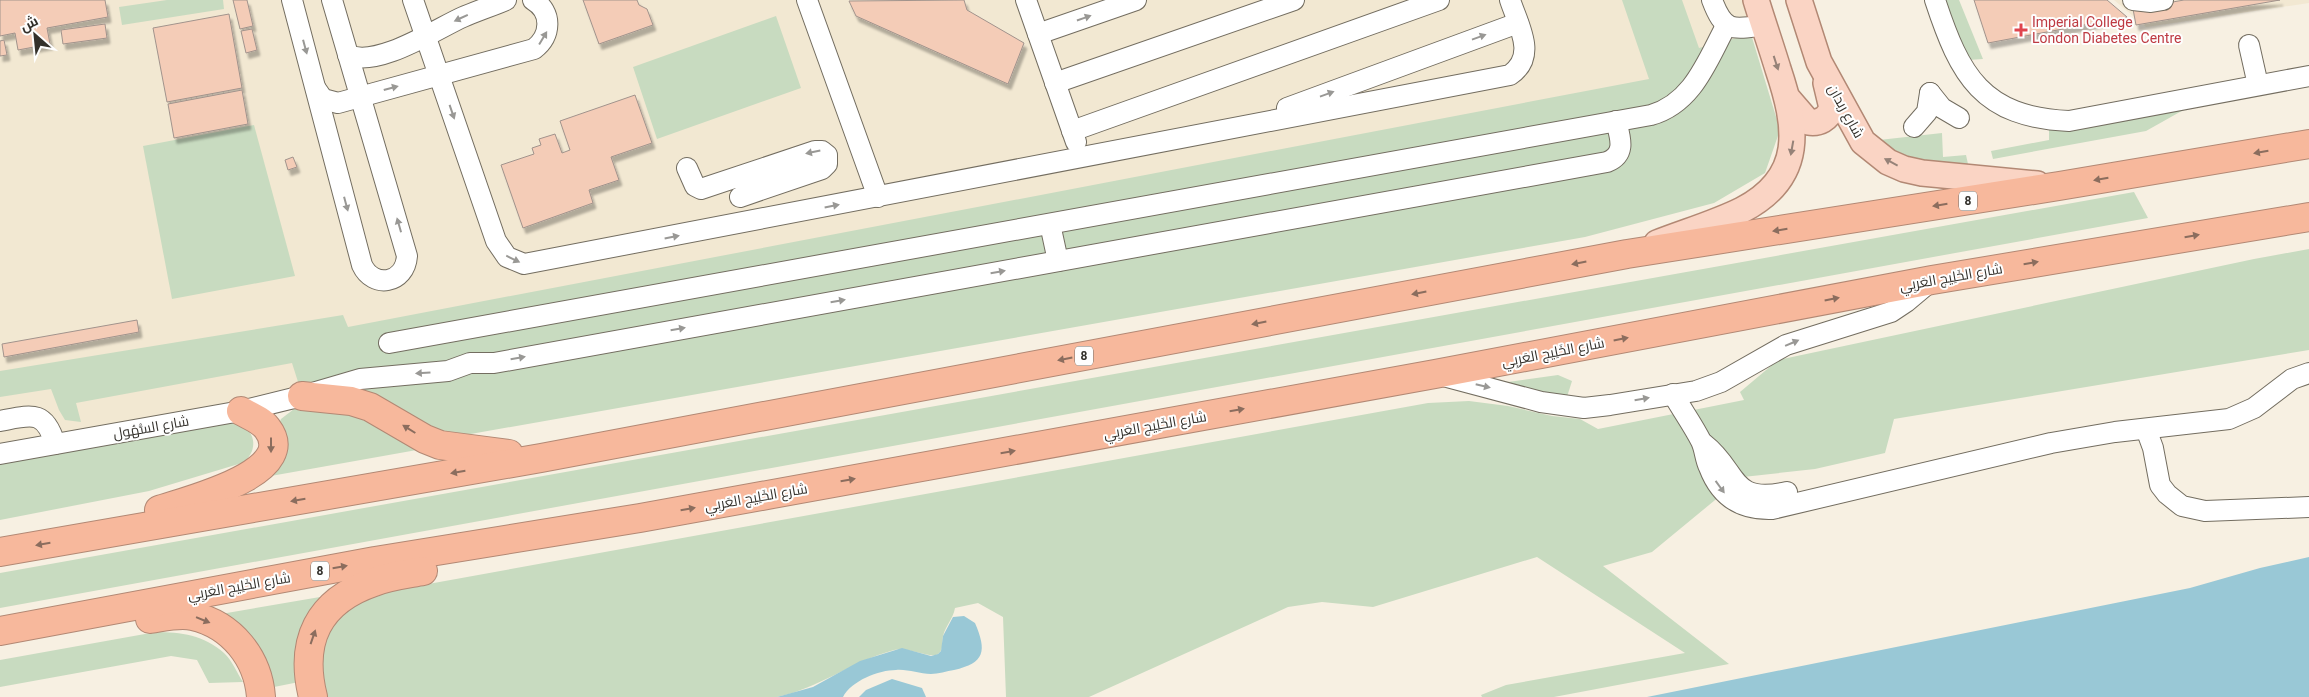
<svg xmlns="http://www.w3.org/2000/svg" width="2309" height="697" font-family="Roboto,Cairo,sans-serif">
<defs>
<filter id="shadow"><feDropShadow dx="3" dy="5.5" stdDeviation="1" flood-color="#0004"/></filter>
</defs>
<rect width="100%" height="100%" fill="#f7f0e2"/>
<g fill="#f2e8d2">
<path d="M0,0H1744L1754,32L1738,35L1717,72L386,393L303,381L237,418L0,460Z"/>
<path d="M2114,0H2309V3L2146,27Z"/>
</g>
<g fill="#c8dbc0">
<path d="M167,0H223L224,9L122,25L119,7Z"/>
<path d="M1622,0H1682L1699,48L1751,34L1780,130L1765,173L1714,203L1585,237L465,435L432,429L386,400L353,386L299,385L292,363L76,403L81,422L65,420L59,410L51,389L0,397V371L343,315L348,327L1649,79Z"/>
<path d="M1944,0H1959L1983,59L1968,60Z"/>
<path d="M776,16L801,88L657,139L633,67Z"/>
<path d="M2187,108L2146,131L1993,159L1991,151L2049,140V125Z"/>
<path d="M254,125L295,276L172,299L143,146Z"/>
<path d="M1942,133L1943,157L1966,155L1968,164L1945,167L1909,162L1879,140Z"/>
<path d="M2134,192L2148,218L0,608V573Z"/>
<path d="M2309,249V350L1894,419L1885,453L1815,469L1743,477L1652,552L1603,566L1729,664L1554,697H1482L1481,695L1506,685L1685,653L1537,557L1373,607L1322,602L1288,607L1089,697H1006L1003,617L978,603L955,608C953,619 946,625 943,636C942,641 944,650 938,654C930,659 907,646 894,650C850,662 820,688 777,697H319V647L340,608L373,594L1428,403L1469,401L1508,406L1552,416L1580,419L1598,429L1744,400L1740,392L1778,360L2254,259Z"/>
<path d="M1558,375L1572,381L1566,400L1508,382Z"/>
<path d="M311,404H332L428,448L254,479L281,419L294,409Z"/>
<path d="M229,423C254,422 262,450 242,463L149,491L0,520V464Z"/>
<path d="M320,597L306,619L299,682L269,688L221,614Z"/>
<path d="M156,632C181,632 204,635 224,653C232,660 237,673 243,682L209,683L197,660L171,656L0,687V660Z"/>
</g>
<g fill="#99c8d6">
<path d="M2309,557V697H1647L2190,588L2260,568Z"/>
<path d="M964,616L975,623C987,651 985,663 954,670C947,671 938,674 931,674C919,674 908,669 896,670C879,670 851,681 843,697H777L813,687L860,661L902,648L931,656L938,654L941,651L943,636L953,617Z"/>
<path d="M892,679L922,688L926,697H859L866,690Z"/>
</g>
<g fill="#f4ccb7" stroke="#a1938c" filter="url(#shadow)">
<path d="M0,0H105L108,17L47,28L50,44L18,50L15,33L0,36Z"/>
<path d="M233,0H247L253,26L240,29Z"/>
<path d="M583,0H637L639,5L647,9L653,25L599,44Z"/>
<path d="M964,0L967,10L1024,43L1008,84L856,16L849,1Z"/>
<path d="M1974,0H2107L2127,17L1988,43Z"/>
<path d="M2184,0H2280L2136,25L2133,9Z"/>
<path d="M229,14L242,88L167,102L153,28Z"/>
<path d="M105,24L107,38L63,44L61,30Z"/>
<path d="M252,29L257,50L246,53L241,31Z"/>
<path d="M4,40L7,55L0,56V41Z"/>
<path d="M242,90L248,124L174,138L168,104Z"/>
<path d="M635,95L652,143L611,157L619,180L589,190L593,203L523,228L501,165L534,154L532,148L541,145L539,139L555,134L562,153L570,150L560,121Z"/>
<path d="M293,157L297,167L288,170L285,160Z"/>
<path d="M137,320L139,332L4,357L2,344Z"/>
</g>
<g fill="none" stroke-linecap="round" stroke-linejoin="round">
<defs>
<g id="minor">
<path d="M292,0L362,265C373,289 405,284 407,256L332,0"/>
<path d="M413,0L496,241L507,257L524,264L1510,75C1538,56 1518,25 1510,0"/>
<path d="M807,0L878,197"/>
<path d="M1026,0L1076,142"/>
<path d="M1712,0C1724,32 1732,30 1764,25"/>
<path d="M1935,0C1960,76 1982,117 2069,121L2309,76"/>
<path d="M2133,0L2151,2L2163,0"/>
<path d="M1038,34L1136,0"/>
<path d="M2249,45L2258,85"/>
<path d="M348,55C378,68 436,29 463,17C477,11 492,6 506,0"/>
<path d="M1055,83L1294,0"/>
<path d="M316,89L323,99L338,103L534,49C551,36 553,12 533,0"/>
<path d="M1930,93L1942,108L1959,118"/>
<path d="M1287,108L1518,23"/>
<path d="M1914,127L1927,112L1930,93"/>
<path d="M1072,131L1439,0"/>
<path d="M687,168L695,186L701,189L815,151H822L827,155V164L822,169L740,197"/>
<path d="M1050,224L1058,261"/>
<path d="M389,343L1651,115C1693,103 1707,61 1726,26"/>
<path d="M1440,375L1541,402L1584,408L1610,405L1696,391L1721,382L1786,345L1891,312L1906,302L1931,281"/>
<path d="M1673,394C1682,410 1693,425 1701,441C1705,449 1705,459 1709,467C1720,496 1741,510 1772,509L2051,443L2115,432L2229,419L2254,408L2292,379L2309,373"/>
<path d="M0,421C31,415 45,409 55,444"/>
<path d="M2146,429L2153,448L2160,485L2167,494L2182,506L2205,511L2309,507"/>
<path d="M1704,444C1739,471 1729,505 1787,492"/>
<path d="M0,454L241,411L302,396L360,379L448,371L470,363H494L1607,162C1627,154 1620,137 1616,121"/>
</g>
<g id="major">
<path d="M1799,0L1819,62L1863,142L1888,162L1904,169L1922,173L2037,184"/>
<path d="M1789,100L1808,122C1819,124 1828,119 1832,108L1826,83"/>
<path d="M1657,243C1685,232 1716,223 1742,210C1806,177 1797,126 1778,69C1771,46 1763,23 1756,0"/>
</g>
<g id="highway">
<path d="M302,396L351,401L370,407L425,439L440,445L509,454"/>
<path d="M159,510C185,501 302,473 267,428C261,420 250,416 241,411"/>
<path d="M0,552L541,458L1627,254L2059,186L2309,144"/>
<path d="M150,619C164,617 179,613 193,616C232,625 258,658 261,697"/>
<path d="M0,631L375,561L640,518L1435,374L1932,280L2309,217"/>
<path d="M313,697C299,641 318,601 374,582C389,576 407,574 423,571"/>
</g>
</defs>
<use href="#minor" stroke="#736d60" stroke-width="22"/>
<use href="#major" stroke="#b28874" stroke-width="28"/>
<use href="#highway" stroke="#b28874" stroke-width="30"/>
<use href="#minor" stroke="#fff" stroke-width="20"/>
<use href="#major" stroke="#fad4c4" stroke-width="25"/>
<use href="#highway" stroke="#f7b89c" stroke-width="28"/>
</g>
<defs><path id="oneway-solid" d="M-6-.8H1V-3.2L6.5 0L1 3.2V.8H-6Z" transform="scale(1.25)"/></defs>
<g fill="#999895">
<use href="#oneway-solid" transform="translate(461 18) rotate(155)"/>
<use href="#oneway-solid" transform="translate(1084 18) rotate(-19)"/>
<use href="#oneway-solid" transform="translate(1479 37) rotate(-20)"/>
<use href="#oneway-solid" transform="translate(543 38) rotate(-59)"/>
<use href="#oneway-solid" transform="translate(305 47) rotate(75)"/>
<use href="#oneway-solid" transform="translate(391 88) rotate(-15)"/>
<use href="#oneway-solid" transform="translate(1327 94) rotate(-20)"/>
<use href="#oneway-solid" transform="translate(452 112) rotate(71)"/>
<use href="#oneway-solid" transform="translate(813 152) rotate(168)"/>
<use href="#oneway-solid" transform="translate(346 204) rotate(75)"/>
<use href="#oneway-solid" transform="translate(832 206) rotate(-11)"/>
<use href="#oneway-solid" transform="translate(399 225) rotate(-106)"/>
<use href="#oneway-solid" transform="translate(672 237) rotate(-11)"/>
<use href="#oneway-solid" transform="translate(513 259) rotate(26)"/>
<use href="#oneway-solid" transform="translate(998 272) rotate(-10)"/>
<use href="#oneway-solid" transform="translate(838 301) rotate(-10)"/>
<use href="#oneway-solid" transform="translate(678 329) rotate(-10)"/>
<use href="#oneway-solid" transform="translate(1792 343) rotate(-23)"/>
<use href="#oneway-solid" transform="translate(518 358) rotate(-10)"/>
<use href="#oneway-solid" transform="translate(423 373) rotate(176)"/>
<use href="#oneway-solid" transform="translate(1483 386) rotate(13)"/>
<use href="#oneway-solid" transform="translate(1642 399) rotate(-10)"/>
<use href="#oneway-solid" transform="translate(1720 487) rotate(54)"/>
</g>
<g fill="#968278">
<use href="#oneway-solid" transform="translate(1776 63) rotate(72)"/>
<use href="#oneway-solid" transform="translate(1792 148) rotate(100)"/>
<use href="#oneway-solid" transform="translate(1891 162) rotate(-152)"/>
</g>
<g fill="#8b6d5e">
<use href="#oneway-solid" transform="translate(2261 152) rotate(170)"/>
<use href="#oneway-solid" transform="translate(2101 179) rotate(170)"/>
<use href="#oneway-solid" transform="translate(1940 205) rotate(171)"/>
<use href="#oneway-solid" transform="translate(1780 230) rotate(171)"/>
<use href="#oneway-solid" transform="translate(2192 236) rotate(-10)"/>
<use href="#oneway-solid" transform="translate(1579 263) rotate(169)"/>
<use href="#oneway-solid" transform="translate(2031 263) rotate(-10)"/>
<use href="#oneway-solid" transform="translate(1419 293) rotate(169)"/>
<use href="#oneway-solid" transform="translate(1832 299) rotate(-11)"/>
<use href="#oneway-solid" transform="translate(1259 323) rotate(169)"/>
<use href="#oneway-solid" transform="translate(1621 339) rotate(-11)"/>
<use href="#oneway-solid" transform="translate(1065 359) rotate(169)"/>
<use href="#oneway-solid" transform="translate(1237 410) rotate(-10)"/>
<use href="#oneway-solid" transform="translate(409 429) rotate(-148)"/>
<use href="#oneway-solid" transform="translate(271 445) rotate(90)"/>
<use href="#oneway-solid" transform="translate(1008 452) rotate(-10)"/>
<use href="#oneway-solid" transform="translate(458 472) rotate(170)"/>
<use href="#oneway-solid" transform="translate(848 480) rotate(-10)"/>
<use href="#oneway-solid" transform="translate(298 500) rotate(170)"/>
<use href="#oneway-solid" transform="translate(688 509) rotate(-10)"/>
<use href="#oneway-solid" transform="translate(43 544) rotate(170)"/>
<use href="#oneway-solid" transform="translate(340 567) rotate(-10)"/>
<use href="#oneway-solid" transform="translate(203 620) rotate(22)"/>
<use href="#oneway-solid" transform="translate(313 637) rotate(-71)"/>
</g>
<path fill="#e0444e" stroke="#fefefe" stroke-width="2" d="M2018.5 22.5h5v5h5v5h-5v5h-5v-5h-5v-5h5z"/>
<g text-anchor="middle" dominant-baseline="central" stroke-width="4" stroke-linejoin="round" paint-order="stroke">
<g fill="#fefefe" stroke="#706e6a" stroke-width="1">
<rect x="1959" y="191.5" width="18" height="19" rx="4"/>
<rect x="1075" y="346.5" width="18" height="19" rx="4"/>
<rect x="311" y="561.5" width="18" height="19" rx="4"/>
</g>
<g font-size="12" font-weight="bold" fill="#33302b">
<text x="1968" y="201">8</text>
<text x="1084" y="356">8</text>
<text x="320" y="571">8</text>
</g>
<g font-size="14" fill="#be3a42" stroke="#fefefe" text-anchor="start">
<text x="2032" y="22">Imperial College<tspan x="2032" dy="16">London Diabetes Centre</tspan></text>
</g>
<g font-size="14" fill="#33302b" stroke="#fefefe">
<text transform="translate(1846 111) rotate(61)">شارع ربدان</text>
<text transform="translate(1951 277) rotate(-10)">شارع الخَلِيج العَربِي</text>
<text transform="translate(1553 352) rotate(-11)">شارع الخَلِيج العَربِي</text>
<text transform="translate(1155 425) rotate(-10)">شارع الخَلِيج العَربِي</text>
<text transform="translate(151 427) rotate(-10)">شارع السُّهُول</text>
<text transform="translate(756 497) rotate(-10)">شارع الخَلِيج العَربِي</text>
<text transform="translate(239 586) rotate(-10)">شارع الخَلِيج العَربِي</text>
</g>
</g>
<g transform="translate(35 35) rotate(333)" stroke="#fefefe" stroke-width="4" paint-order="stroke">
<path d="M0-4L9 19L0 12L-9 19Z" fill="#33302b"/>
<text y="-8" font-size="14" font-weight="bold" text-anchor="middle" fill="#33302b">ش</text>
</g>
</svg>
